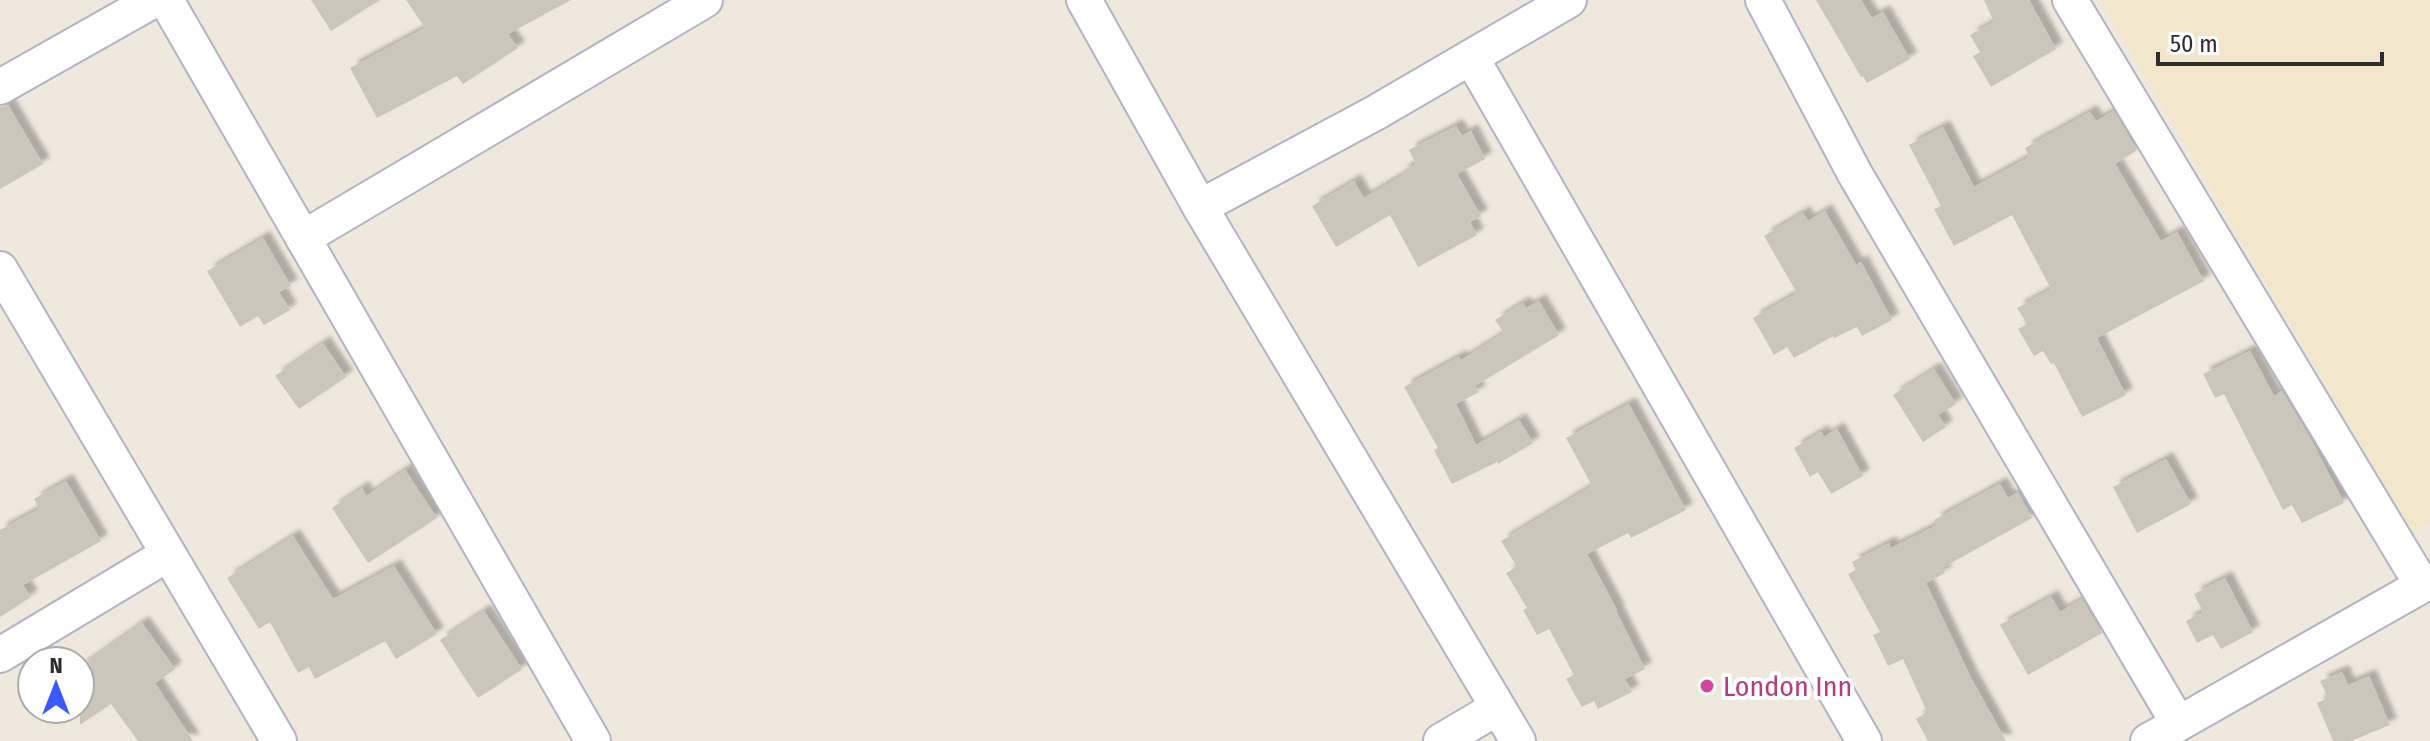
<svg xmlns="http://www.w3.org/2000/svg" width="2430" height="741" font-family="'Fira Sans Condensed',sans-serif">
<defs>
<filter id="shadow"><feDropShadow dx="7" dy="-7" stdDeviation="2" flood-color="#0004"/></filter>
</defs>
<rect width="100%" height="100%" fill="#efe8de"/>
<path fill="#f2e7cc" d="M2100,0H2430V522L2412,531Z"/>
<g fill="#cbc6bc" filter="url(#shadow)">
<path d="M311,0H380L331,31Z"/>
<path d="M406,0H571L508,34L518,48L463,84L457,76L377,118L350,68L425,28Z"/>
<path d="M1816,0H1861L1872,18L1883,12L1910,59L1867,83L1863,76L1861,77Z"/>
<path d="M1984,0H2029L2056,49L1991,87L1973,56L1980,52L1970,35L1994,22Z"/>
<path d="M8,105L43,164L0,189V107Z"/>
<path d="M2114,111L2137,150L2115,164L2161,241L2177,232L2204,281L2097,338L2126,395L2082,417L2054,363L2051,364L2043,351L2034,356L2018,329L2027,324L2017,308L2051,289L2012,215L1954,246L1934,209L1941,206L1909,145L1943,127L1974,187L2029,157L2025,148L2090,112L2096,121Z"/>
<path d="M1456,126L1462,136L1471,131L1485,159L1457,174L1481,216L1470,222L1477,235L1418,267L1390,215L1336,247L1312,206L1354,181L1364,198L1403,175L1402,171L1416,164L1409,150Z"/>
<path d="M1825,211L1856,265L1861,262L1892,320L1862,336L1857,327L1834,338L1833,336L1794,358L1787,347L1774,355L1753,318L1797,293L1764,236L1803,213L1808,221Z"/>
<path d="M263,238L291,286L279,292L290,310L264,325L258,316L240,327L207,271Z"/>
<path d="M1539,301L1559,335L1475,386L1479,392L1456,404L1476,445L1519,420L1533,443L1498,464L1497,462L1452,484L1434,450L1438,448L1404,387L1459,357L1461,360L1504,333L1495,320L1523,303L1526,308Z"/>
<path d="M323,343L346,377L299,409L275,376Z"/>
<path d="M2250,351L2274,396L2282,391L2313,443L2344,503L2302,523L2292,505L2283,510L2224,394L2215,398L2203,374Z"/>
<path d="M1934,369L1956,404L1938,415L1946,427L1923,442L1893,395Z"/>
<path d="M1629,404L1686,510L1631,538L1628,533L1587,554L1617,610L1616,611L1645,669L1625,679L1632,692L1598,709L1594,701L1582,707L1566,679L1574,675L1549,629L1537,635L1523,610L1527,608L1506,573L1517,567L1501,541L1592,486L1566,438Z"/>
<path d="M1837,429L1863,476L1831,494L1818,472L1810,477L1794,448L1821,432L1824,437Z"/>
<path d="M2166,459L2191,504L2137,533L2113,487Z"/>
<path d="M405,470L437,518L368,563L332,508L362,488L366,496Z"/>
<path d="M66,481L101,541L23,585L31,597L0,617V530L39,509L34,499Z"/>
<path d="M2000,484L2008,498L2018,492L2032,518L1942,568L1945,573L1926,583L1970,676L2006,741H1928L1916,719L1927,712L1903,659L1888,666L1873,635L1880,632L1848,574L1856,570L1852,562L1889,543L1891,548L1937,525L1934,520Z"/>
<path d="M293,536L333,599L394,566L437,634L396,659L385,641L315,679L309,667L298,673L270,622L259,629L227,578Z"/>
<path d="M2225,578L2253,632L2221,649L2213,635L2197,643L2186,621L2203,612L2194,594Z"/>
<path d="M2051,597L2060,612L2082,599L2102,633L2028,675L2000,625Z"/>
<path d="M484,611L522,669L478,698L440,640Z"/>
<path d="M142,623L175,669L155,683L193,741H138L111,704L80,725V667Z"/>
<path d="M2342,672L2348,685L2369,676L2390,725L2351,741H2333L2317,703L2328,698L2320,681Z"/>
</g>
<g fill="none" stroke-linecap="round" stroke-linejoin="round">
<defs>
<g id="minor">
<path d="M166,0L593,741"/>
<path d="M1084,0L1200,207L1518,741"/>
<path d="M1763,0L1855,174L2178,723"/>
<path d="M2070,0L2422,585"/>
<path d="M1471,57L1864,741"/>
<path d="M0,87L154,0"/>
<path d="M1200,207L1375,113L1569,0"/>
<path d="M303,238L705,0"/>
<path d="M0,269L279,741"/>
<path d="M0,655L168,554"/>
<path d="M1441,741L1497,708"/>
<path d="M2148,741L2430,581"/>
</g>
</defs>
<use href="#minor" stroke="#b2b4c1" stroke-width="38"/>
<use href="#minor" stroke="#fff" stroke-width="34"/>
</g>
<circle fill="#d1479c" stroke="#fff" stroke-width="3" cx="1707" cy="686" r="8"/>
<g text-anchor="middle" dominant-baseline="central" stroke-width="8" stroke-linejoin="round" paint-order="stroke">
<g font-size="28" fill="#b23c85" stroke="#fff" text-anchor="start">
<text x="1723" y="686">London Inn</text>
</g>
</g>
<g transform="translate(56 685)"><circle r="38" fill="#ffffff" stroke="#ababab" stroke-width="2"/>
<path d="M0-6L14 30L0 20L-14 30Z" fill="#3b59ff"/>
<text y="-12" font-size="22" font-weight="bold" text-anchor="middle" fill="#2d2d2d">N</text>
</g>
<path d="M2158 52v12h224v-12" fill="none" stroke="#2d2d2d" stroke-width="4"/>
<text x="2170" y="52" font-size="24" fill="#2d2d2d" stroke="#ffffff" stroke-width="6" paint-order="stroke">50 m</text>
</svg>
